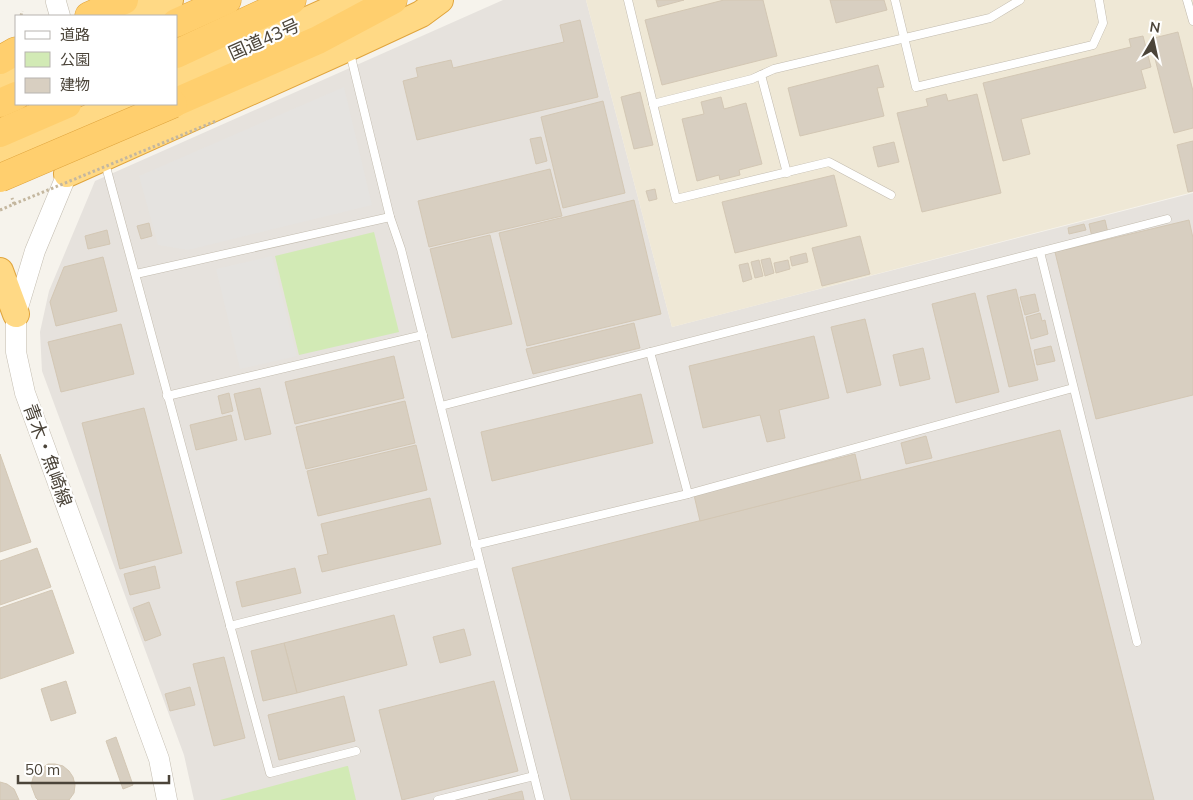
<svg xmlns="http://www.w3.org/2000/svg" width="1193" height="800" font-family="Mulish,'Noto Sans JP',sans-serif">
<rect width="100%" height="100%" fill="#f6f3ec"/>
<path fill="#e6e2dd" d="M503,0H586L672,327L1193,193V800H194L184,755L42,371L40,332L49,291L95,181Z"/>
<path fill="#efe8d6" d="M586,0H1193V192L672,327Z"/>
<g fill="#d2eab5">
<path d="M374,232L399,332L299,355L275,256Z"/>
<path d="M348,766L356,800H220L347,766Z"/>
</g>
<g fill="#e5e3e0">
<path d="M344,87L372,205L188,250L158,245L139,176Z"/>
<path d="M272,256L297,356L240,369L216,269Z"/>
</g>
<g fill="#d8cfc1" stroke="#d3c7b4">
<path d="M656,0H684L658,7Z"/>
<path d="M724,0H763L777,56L662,85L645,20Z"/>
<path d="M830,0H884L887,10L836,23Z"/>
<path d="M580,20L598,97L417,140L403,81L418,77L416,68L451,60L453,68L564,42L560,25Z"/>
<path d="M1178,32L1193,91V128L1174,133L1150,39Z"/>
<path d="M1143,36L1151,67L1141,70L1146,88L1021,119L1030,154L1003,161L983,83L1131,47L1129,39Z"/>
<path d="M878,65L884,87L877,88L884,116L800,136L788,88Z"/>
<path d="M640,92L653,145L634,149L621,97Z"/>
<path d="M946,94L948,101L977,94L1001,193L922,212L897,113L928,106L926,99Z"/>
<path d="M721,97L724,109L746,103L762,164L739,170L740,175L720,180L719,175L697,181L682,119L704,114L701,102Z"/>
<path d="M603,101L625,193L563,208L541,117Z"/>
<path d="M541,137L547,161L536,164L530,139Z"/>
<path d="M1193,141V191L1188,192L1177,145Z"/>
<path d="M894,142L899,162L878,167L873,147Z"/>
<path d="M550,169L562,216L429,247L418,201Z"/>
<path d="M834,175L847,226L735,253L722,202Z"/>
<path d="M655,189L657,199L649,201L646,191Z"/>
<path d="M634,200L661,314L527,346L499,233Z"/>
<path d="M1105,220L1108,233L1092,237L1089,224Z"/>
<path d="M1189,220L1193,238V395L1096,419L1055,252Z"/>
<path d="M149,223L152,236L141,239L137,226Z"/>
<path d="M1084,224L1086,230L1069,234L1068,228Z"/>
<path d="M107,230L110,244L88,249L85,236Z"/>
<path d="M490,235L512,324L452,338L430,249Z"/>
<path d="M860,236L870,274L822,286L812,248Z"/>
<path d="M806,253L808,262L792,266L790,257Z"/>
<path d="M103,257L117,311L56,326L50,302L64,267Z"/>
<path d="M770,258L774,273L765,276L761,260Z"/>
<path d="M759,260L763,276L755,278L751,262Z"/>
<path d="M788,260L790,269L776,273L774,263Z"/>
<path d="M748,263L752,279L743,282L739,265Z"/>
<path d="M1016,289L1038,380L1009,387L987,296Z"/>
<path d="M975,293L999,392L956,403L932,304Z"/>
<path d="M1035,294L1039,311L1025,315L1020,297Z"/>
<path d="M1040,313L1042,321L1045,320L1048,334L1031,339L1026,317Z"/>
<path d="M865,319L881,385L847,393L831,327Z"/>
<path d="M634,323L640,348L533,374L526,349Z"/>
<path d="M121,324L134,374L61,392L48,342Z"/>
<path d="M814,336L829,398L779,410L785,438L767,442L760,415L703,428L689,366Z"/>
<path d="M1051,346L1055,361L1037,365L1034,350Z"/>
<path d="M923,348L930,379L900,386L893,355Z"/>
<path d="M394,356L404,398L295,424L285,382Z"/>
<path d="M260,388L271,434L245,440L234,394Z"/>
<path d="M229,393L233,411L222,414L218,396Z"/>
<path d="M641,394L653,443L492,481L481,432Z"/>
<path d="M405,401L415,443L306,469L296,427Z"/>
<path d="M144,408L182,553L120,569L82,423Z"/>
<path d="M231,415L237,440L196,450L190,425Z"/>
<path d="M1060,430L1154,800H571L512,568Z"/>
<path d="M926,436L932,458L906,464L901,443Z"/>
<path d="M416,445L427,490L318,516L307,471Z"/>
<path d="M0,454L31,542L0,552Z"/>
<path d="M855,454L861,480L700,521L694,495Z"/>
<path d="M430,498L441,544L322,572L318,556L328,554L321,524Z"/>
<path d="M37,548L51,587L0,605V561Z"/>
<path d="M155,566L160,588L130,595L124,574Z"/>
<path d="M295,568L301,593L242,607L236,582Z"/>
<path d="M52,590L74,653L0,679V608Z"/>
<path d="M149,602L161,635L145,641L133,608Z"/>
<path d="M394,615L407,665L297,693L284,643Z"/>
<path d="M464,629L471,655L440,663L433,637Z"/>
<path d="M284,643L297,693L263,701L251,651Z"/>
<path d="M224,657L245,738L214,746L193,664Z"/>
<path d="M66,681L76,713L51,721L41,689Z"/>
<path d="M494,681L518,771L402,800L379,710Z"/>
<path d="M190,687L195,705L170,711L165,694Z"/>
<path d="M344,696L355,741L279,760L268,715Z"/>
<path d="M116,737L133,785L123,789L106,741Z"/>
<path d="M48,764H55L63,766L69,771L73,777L75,785L74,793L69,800H38L36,798L31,785L33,778L36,772Z"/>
<path d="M0,782L7,784L14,789L19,800H0Z"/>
<path d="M522,791L524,800H488Z"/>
</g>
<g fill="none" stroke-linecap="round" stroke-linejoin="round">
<defs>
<g id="service">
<path d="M628,0L676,199L829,162L891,195"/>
<path d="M895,0L916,87L1093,45L1103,23L1099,0"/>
<path d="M1187,0L1193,21"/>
<path d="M350,53L390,217L401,249L540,800"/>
<path d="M761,75L787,173"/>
<path d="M653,104L752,79L774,69L990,18L1020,0"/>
<path d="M105,163L270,773L356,751"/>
<path d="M1040,252L1137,642"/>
<path d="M136,274L390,217"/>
<path d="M650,352L688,494"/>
<path d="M167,396L423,335"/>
<path d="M441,406L1167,219"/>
<path d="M475,545L688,494L1073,388"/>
<path d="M230,626L479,563"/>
<path d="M438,800L534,776"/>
</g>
<g id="tertiary">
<path d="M56,2L60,16"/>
<path d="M68,160L67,174L35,251L16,314V352L25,393L159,759L167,800"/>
</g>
<g id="trunk">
<path d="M134,16L170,0"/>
<path d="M176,79L352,0"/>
<path d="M0,80L16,72"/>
<path d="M0,157L120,104"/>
<path d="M67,174L348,48L421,14L440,0"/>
<path d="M0,271L16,314"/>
</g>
<g id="motorway">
<path d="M89,16L124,0"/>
<path d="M176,23L227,0"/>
<path d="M176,54L292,0"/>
<path d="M0,60L16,51"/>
<path d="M176,102L318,40L393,0"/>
<path d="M0,103L16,96"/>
<path d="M0,133L67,104"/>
</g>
</defs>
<use href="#service" stroke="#c2bbae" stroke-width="9"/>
<use href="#tertiary" stroke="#c2bbae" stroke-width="21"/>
<use href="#trunk" stroke="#e0a43c" stroke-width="28"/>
<use href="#motorway" stroke="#e0a43c" stroke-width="29"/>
<g stroke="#c4b79f" stroke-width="3" stroke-dasharray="2.5 2.5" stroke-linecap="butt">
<path d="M21,16L22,11"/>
<path d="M0,210L14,204L12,198"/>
</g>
<use href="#service" stroke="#fff" stroke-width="8"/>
<use href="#tertiary" stroke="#fff" stroke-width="20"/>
<use href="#trunk" stroke="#ffd985" stroke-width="26"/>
<use href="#motorway" stroke="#ffcf6e" stroke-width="28"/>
<defs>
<path id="motorway-bridge" d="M0,178L173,104"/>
</defs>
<use href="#motorway-bridge" stroke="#e0a43c" stroke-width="29" stroke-linecap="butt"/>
<path stroke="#c4b79f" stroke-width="3" stroke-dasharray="2.5 2.5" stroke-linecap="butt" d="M14,204L216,121"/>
<use href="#motorway-bridge" stroke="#ffcf6e" stroke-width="28"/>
</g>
<g text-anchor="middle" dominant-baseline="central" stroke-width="4.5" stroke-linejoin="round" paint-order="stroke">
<g font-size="18" fill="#4b4439" stroke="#fff">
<text transform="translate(264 39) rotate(-24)">国道43号</text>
<text transform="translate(48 455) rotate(70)">青木・魚崎線</text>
</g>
</g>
<rect x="15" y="15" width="162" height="90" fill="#ffffff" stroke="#b7b4b0"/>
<rect x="25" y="31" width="25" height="8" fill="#ffffff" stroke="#b7b4b0"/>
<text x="60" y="40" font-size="15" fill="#4b4439">道路</text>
<rect x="25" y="52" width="25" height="15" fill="#d2eab5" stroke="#b7b4b0"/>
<text x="60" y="65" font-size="15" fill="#4b4439">公園</text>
<rect x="25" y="78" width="25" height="15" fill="#d8cfc1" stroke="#b7b4b0"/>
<text x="60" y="90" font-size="15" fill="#4b4439">建物</text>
<g transform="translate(1153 40) rotate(9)" stroke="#ffffff" stroke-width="4" paint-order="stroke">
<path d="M0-4L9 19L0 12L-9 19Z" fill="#4b4439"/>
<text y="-8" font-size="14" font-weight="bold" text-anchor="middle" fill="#4b4439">N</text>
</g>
<path d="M18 775v8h151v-8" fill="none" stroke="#4b4439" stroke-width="2.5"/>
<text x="25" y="775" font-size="15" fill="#4b4439" stroke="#ffffff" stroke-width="4" paint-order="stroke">50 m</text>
</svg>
